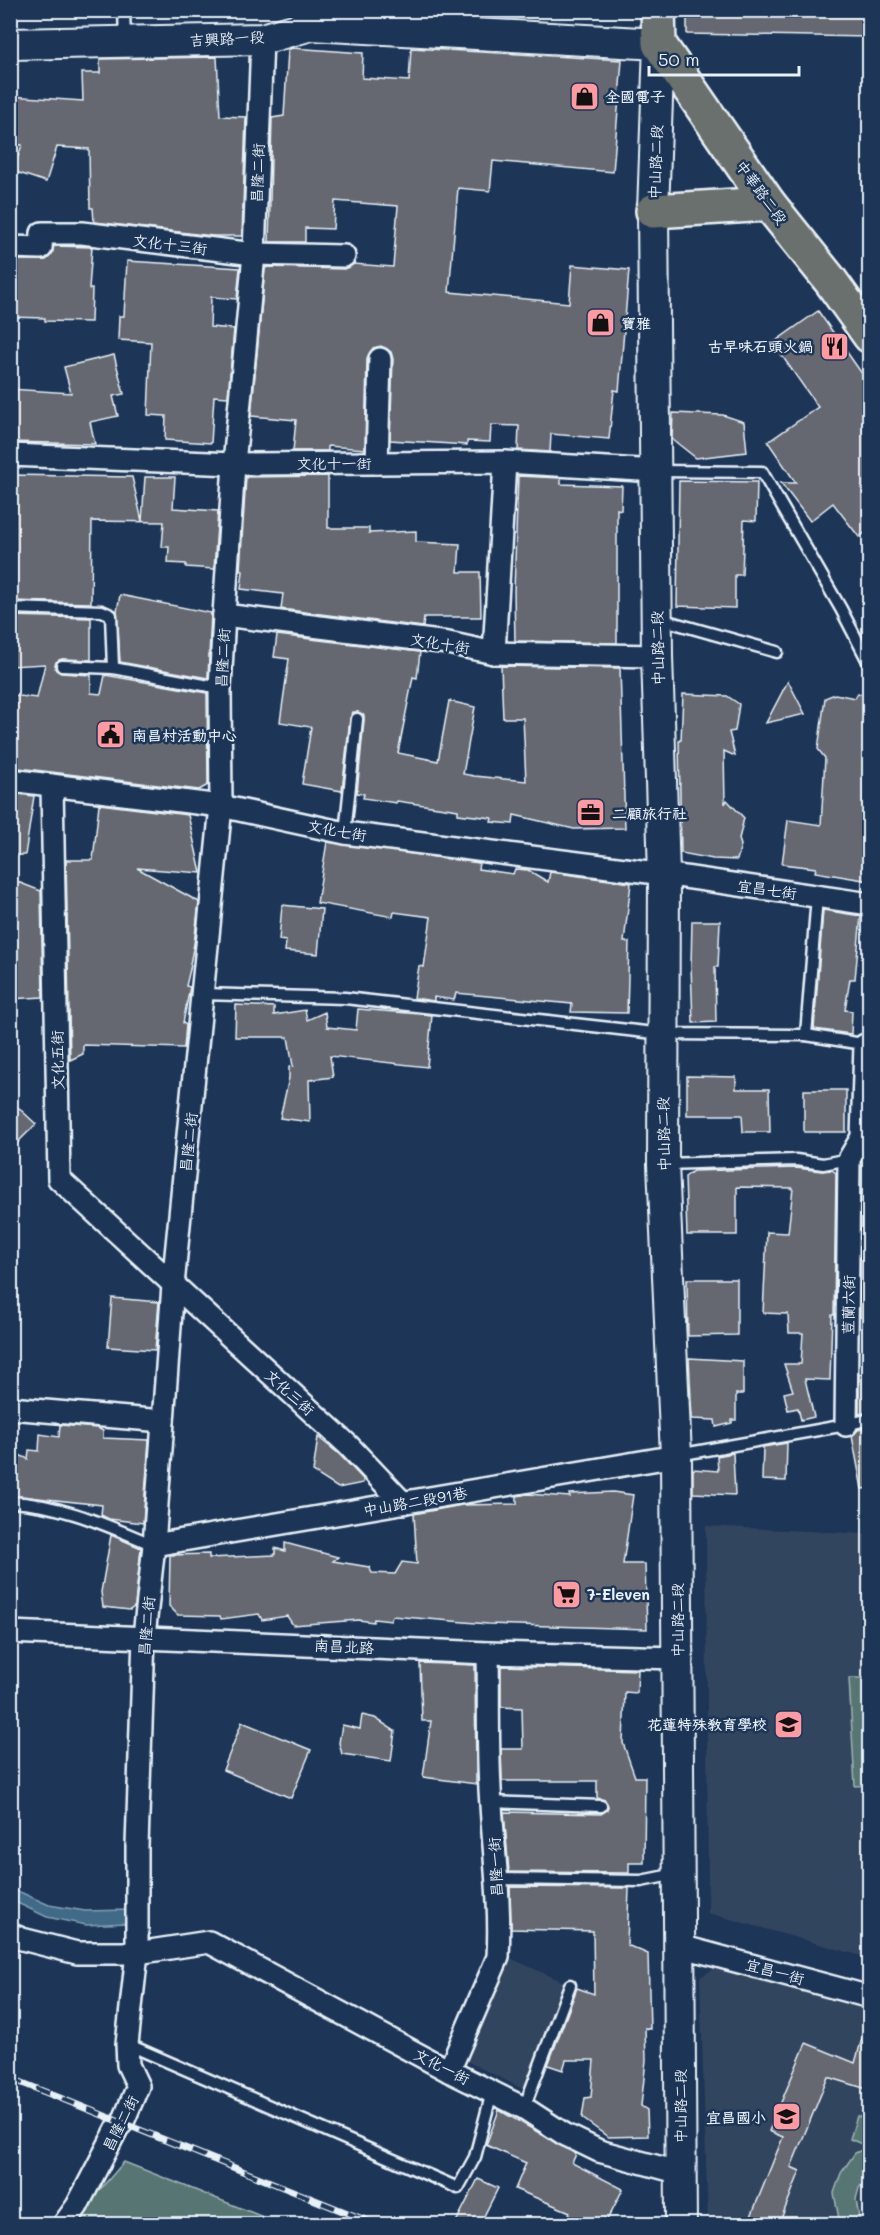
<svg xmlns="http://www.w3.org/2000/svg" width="880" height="2235" font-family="Mali,'LXGW WenKai TC',sans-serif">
<rect width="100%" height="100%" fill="#1d3557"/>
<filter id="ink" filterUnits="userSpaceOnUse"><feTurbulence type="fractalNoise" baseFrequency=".0167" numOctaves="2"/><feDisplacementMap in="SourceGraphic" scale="12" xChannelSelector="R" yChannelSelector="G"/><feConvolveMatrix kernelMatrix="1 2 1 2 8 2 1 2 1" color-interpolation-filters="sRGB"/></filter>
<g filter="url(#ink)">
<g fill="#33445e">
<path d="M706,1526L869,1534V1958L708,1913Z"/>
<path d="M503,1955L566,1983L525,2090L458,2057Z"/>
<path d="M715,1968L869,2010V2224H708L700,1977Z"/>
</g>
<g fill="#577573" stroke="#a0b3b6" stroke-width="1.5">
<path d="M869,1678V1785L855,1786L849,1678Z"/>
<path d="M857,2116L869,2120V2175L859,2188L856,2199L860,2224H840L834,2193L841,2173L855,2153L869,2147L850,2139Z"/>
<path d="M124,2162L281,2224H70Z"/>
</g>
<path fill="#406a87" stroke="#83a0b4" stroke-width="1.5" d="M11,1888L49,1905L85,1911L129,1910L127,1923L86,1925L47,1917L11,1900Z"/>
<g fill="#65676f" stroke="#e8f1f8" stroke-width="1.5">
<path d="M687,10H870V37L687,34Z"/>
<path d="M292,48L363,53L362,78L409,81L411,48L622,60L613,172L493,161L490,191L458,188L449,292L569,303L572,265L629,270L619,391L614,390L609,439L551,434L550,452L518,450L519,426L491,425L490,442L467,441V445L390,440L393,359L391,352L381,346L373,348L367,358L365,449L328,446V451H293L296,420L251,416L265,269L267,267L344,269L353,264L393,267L398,206L335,201L333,229L305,228V242H269L272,118L284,116L288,50Z"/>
<path d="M217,57L220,116L246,117L242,236H213L94,222L93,208H90L89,149L57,147L46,182L13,171L22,145L10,144V96L83,101L82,73H100V59Z"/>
<path d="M54,246L92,247L89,289H92L91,322L45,321V318L10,317V260H46L52,254Z"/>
<path d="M127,261L240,268L237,299L211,297L210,327L234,329L228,397L214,396L211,443L165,440L166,416L148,415L151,342L118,340L119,316H124Z"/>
<path d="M818,311L870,385V529L859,537L833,503L810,521L781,483H796L768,442L818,407L773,343Z"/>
<path d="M114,355L124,394L113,396L118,416L90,422L95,444L10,442V389L71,393L64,367Z"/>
<path d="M673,413L723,415L744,422L747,452L696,458L672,439Z"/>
<path d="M10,475L132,477L142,521L145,477H175L173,508L218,511L214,569L186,567V564L168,563L169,547H162L164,522L92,521L91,603L10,601Z"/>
<path d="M328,476V528H369V533L416,531V542L460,544L458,572H480L481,617H424L423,627L281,609L283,594L241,589L243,571L240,570L246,477Z"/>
<path d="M518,476L561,478V484L622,486L621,510L617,509V643L515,641L514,591Z"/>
<path d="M679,481L757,482L756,521L744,520L742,575H735V608L677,606Z"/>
<path d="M120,595L211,613L208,678L120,662L117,611Z"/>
<path d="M10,616L91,618V660L62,659L56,662L55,666L56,670L61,673L91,675V693L101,694L105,675L207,693L208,785L199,790L10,767V695L37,698L45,664L10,666Z"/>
<path d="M277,635L420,652L417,678L413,677L398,753L438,761L449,701L475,707L463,774L474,776L526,781L523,718H503L501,666L620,668L625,828L574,829L514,815L513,824L491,822L492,818L458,814V810L397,801L396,803L363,798L364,794L357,793L364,720V715L358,712H353L350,718L342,791L302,784L311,727L280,722L289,659L274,657Z"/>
<path d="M788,681L805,714L766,723Z"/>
<path d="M858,693L870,698V881L815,872L816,868L782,864L788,820L821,825L825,758L818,749L825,698L835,694L855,698Z"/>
<path d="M683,694L727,696L739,704L735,731L729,732L735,756L724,751L725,804L727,800L744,818L739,839L741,845L737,860L713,859L681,853L679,740H681Z"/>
<path d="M10,793L34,796L25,855H10Z"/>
<path d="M99,804L188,815L201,873L137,868L199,902L194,944L190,964L191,965L186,986L190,987L183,1023L186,1025L184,1048L83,1045V1054L70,1060L66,860H93Z"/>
<path d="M327,842L479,863L478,869L513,874L515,869L528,870L548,882L550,872L631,883L624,942H629L627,1013L571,1012L572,1004L456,993L454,1000L434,997V1001L414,998L419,966L424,967L431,917L394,912L393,917L317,903Z"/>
<path d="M10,879L41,891L43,997L10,999Z"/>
<path d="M282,905L322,909L318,954L285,951L286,941L279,940Z"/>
<path d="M823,910L861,916L855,979H850L845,1010L852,1011L851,1034L814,1029Z"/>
<path d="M692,921H720L718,967H715L716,1022L693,1023L691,966Z"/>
<path d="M236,1005L274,1007V1015L305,1010L307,1020L325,1012L327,1027L356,1030L358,1009L432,1015L427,1067L330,1056L333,1077L309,1080L310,1122L280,1118L289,1078V1067L293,1066L288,1037H235Z"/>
<path d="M687,1076L736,1077V1089H769L770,1132H743L742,1115H687Z"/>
<rect x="804" y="1090" width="42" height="42"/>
<path d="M10,1100L36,1124L10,1150Z"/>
<path d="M796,1168L822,1171L832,1170L836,1173L834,1315H832L830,1380L805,1379L814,1417L801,1420L798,1408L788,1410L784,1393L793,1391L784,1364H801L803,1333H789L788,1314L763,1313L767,1232L788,1233L793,1188L737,1187V1235H687L685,1177L693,1171Z"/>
<path d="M861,1191L870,1197V1317H860Z"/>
<path d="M687,1279H737V1335L688,1336Z"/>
<path d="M112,1298L159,1302L155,1350L108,1347Z"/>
<path d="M689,1358L743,1361V1394H736V1420H732V1423L716,1427L715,1420L692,1419Z"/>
<path d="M859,1374L870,1375V1412L859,1414Z"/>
<path d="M60,1425L98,1428L103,1431V1438L149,1440L143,1523L109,1519L101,1515L102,1505L10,1495V1451L28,1459L29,1450L39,1451L40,1434L59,1437Z"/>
<path d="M870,1427V1488L862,1489L852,1436L858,1430Z"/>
<path d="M318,1437L339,1454L363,1479V1483L338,1488L313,1472Z"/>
<path d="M787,1443L786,1481L762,1480L763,1447Z"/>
<path d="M733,1453L735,1495L693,1493V1469L718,1471L717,1456Z"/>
<path d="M613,1492L633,1495L623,1564H645L647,1629L488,1624L392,1616L391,1621L374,1619L373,1622L359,1620L293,1625L287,1616L262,1620L259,1614L221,1619L220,1616L178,1615L169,1606L170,1555L209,1554V1558L275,1555V1548L285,1551V1543L338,1557L333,1561L369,1567L372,1573L395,1574L402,1562L417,1564L414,1514L462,1505L517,1504V1496L527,1494L570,1497L569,1494Z"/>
<path d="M111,1535L141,1548L135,1606L130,1610L103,1607L101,1592Z"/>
<path d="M420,1663L475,1665L476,1784L423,1777L431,1721H422Z"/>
<path d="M501,1666L638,1670L637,1693L625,1692L623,1743L635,1777H645L644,1863H629V1873L509,1872L504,1812L601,1814L607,1810L608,1806L605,1800L597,1798V1781H502L501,1749H523L522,1708L501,1707Z"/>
<path d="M362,1715L375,1718L395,1731L391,1761L342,1754L339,1743L342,1725L360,1729Z"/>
<path d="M242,1722L311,1750L291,1798L223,1770Z"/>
<path d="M510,1887L629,1888L627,1945L648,1954L650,2029L645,2028L646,2060L641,2106L647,2110L648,2136L608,2137L582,2118L585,2098L591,2097L594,2060H566L563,2070L548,2065L577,1988L594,1994L593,1931L511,1929Z"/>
<path d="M865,2028L870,2029V2090L828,2077L791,2167L800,2171L779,2224H748L783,2137L769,2131L806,2043L855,2063Z"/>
<path d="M499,2110L576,2154L572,2163L623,2189L605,2224H564L570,2212L515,2189L526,2163L486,2145Z"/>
<path d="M478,2179L498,2188L480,2224H455Z"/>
</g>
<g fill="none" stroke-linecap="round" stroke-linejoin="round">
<defs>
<g id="lane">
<path d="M124,10L125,40"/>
<path d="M657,471L762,472L841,609L870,665"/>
<path d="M10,608L102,611L111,615L113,668"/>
<path d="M660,619L777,652"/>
<path d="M62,666L113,668L220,688"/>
<path d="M345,833L357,719"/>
<path d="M203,994L345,998L663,1034L806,1035L869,1045"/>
<path d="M806,1035L817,896"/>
<path d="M664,1164L796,1160L823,1164L849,1159"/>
<path d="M678,1455L846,1425L870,1419"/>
<path d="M10,1502C61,1504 108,1526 154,1545"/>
<path d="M490,1802L601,1806"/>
<path d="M497,1882L498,1879L641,1881L676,1874"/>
<path d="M127,2044L458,2188L475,2157L492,2092"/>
<path d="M524,2108L570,1985"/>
</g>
<g id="street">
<path d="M10,247L41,248L42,233H82L254,254L344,256"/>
<path d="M10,455L234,464L505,462L657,471"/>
<path d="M377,463L380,359"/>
<path d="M224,615L448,643L494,653L657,656"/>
<path d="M494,653L505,462"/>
<path d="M10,780L221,806L345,833L664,874L870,904"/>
<path d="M52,785L59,1179L348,1445L403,1503"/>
<path d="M10,1408L163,1421"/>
<path d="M846,1425L849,1159L862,1137L865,1045"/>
<path d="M154,1545L676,1456"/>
<path d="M10,1632L488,1653L677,1658"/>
<path d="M10,1934L22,1939L77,1953H137L209,1942L449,2071L524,2108L564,2134L599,2151L681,2173"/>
<path d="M680,1946L870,1997"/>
<path d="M449,2071L498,1957C501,1906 494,1855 491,1805C487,1754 489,1703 488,1653"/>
<path d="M64,2224L77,2206L118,2127L123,2122L138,2086L128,2065L127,2044L137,1953V1846L144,1636L154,1545L173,1285L221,806L220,688L224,615L234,464L254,254L262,39"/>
</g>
<path id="secondary" d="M10,44L262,39L311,25L659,44L653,211L657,656L664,874L663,1164L676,1456L681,2224"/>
<g id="primary">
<path d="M658,10L659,44L769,204L830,280L870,336"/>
<path d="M653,211L769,204"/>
</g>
</defs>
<use href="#lane" stroke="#e8f1f8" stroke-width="15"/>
<use href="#street" stroke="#e8f1f8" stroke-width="26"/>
<use href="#secondary" stroke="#e8f1f8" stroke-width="34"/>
<use href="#primary" stroke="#e8f1f8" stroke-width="38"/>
<use href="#lane" stroke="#1d3557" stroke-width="10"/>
<use href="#street" stroke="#1d3557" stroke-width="21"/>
<use href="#secondary" stroke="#1d3557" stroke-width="30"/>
<use href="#primary" stroke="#6b706d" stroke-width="33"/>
<defs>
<path id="rail" d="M10,2078L375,2224"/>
</defs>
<use href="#rail" stroke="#e8f1f8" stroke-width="7"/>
<use href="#rail" stroke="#1d3557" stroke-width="4.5" stroke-dasharray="14" stroke-linecap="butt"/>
</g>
</g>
<defs>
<symbol id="shop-square" viewBox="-11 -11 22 22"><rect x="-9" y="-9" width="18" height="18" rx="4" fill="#ff9aa2" stroke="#1d3557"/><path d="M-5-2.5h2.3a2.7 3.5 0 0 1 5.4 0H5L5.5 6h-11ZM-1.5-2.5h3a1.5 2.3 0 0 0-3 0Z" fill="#111"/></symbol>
<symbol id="restaurant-square" viewBox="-11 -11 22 22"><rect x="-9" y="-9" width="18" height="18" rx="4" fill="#ff9aa2" stroke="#1d3557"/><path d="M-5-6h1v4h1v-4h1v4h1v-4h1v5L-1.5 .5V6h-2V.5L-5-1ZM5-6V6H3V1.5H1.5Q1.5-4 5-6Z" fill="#111"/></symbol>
<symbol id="civic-square" viewBox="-11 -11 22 22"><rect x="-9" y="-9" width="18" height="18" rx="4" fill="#ff9aa2" stroke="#1d3557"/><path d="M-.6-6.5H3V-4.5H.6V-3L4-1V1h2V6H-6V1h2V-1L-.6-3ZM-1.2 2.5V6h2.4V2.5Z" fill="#111"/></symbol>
<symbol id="office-square" viewBox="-11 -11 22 22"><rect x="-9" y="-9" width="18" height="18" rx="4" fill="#ff9aa2" stroke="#1d3557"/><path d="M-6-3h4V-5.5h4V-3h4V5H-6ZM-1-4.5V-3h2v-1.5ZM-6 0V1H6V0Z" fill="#111"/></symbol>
<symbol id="supermarket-square" viewBox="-11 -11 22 22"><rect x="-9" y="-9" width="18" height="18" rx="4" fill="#ff9aa2" stroke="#1d3557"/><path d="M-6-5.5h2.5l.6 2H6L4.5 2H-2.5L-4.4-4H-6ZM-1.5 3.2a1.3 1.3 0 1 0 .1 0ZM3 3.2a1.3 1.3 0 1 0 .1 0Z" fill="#111"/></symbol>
<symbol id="school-square" viewBox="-11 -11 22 22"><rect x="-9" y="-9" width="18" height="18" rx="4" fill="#ff9aa2" stroke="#1d3557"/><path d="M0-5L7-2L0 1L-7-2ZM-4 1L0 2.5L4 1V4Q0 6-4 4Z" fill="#111"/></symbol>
</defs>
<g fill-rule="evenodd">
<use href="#shop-square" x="568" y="80" width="33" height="33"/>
<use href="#shop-square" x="584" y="306" width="33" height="33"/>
<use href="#restaurant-square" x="818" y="330" width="33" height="33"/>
<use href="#civic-square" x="94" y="718" width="33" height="33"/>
<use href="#office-square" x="574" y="796" width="33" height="33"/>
<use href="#supermarket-square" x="550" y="1578" width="33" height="33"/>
<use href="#school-square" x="772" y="1708" width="33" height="33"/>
<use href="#school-square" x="770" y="2100" width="33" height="33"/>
</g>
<g text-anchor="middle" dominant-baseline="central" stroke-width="5" stroke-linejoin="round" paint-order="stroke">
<g font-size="15" fill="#e8f1f8" stroke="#1d3557">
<text transform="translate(227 38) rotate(-3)">吉興路一段</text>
<text transform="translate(655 162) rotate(-88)">中山路二段</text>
<text transform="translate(257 173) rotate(-88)">昌隆二街</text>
<text transform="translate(762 192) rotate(54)">中華路二段</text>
<text transform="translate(170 244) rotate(7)">文化十三街</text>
<text x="334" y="463">文化十一街</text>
<text transform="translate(440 643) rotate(9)">文化十街</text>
<text transform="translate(657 648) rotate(-91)">中山路二段</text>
<text transform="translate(222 658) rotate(-87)">昌隆二街</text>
<text transform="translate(337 830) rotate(10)">文化七街</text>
<text transform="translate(767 889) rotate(8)">宜昌七街</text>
<text transform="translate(57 1060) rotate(-91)">文化五街</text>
<text transform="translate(663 1134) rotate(-91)">中山路二段</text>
<text transform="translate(188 1142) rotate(-84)">昌隆二街</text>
<text transform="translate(848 1305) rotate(-89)">荳蘭六街</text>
<text transform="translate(290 1392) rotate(42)">文化三街</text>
<text transform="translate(415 1501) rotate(-10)">中山路二段91巷</text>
<text transform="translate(677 1620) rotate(-90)">中山路二段</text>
<text transform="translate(146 1626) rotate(-85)">昌隆二街</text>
<text transform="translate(344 1646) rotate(3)">南昌北路</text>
<text transform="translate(495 1867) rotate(-93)">昌隆一街</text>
<text transform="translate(775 1971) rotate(15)">宜昌一街</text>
<text transform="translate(442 2066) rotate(27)">文化一街</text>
<text transform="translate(680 2106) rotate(-90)">中山路二段</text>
<text transform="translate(120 2123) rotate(-63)">昌隆二街</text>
</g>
<g font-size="15" font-weight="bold" fill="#e8f1f8" stroke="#1d3557" text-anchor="start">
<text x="605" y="96">全國電子</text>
<text x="621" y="323">寶雅</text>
<text x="813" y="346" text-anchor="end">古早味石頭火鍋</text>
<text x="132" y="735">南昌村活動中心</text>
<text x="612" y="813">二顧旅行社</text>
<text x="587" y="1594">7-Eleven</text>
<text x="767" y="1724" text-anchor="end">花蓮特殊教育學校</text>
<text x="766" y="2117" text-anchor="end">宜昌國小</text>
</g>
</g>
<rect width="880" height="2235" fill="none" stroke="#1d3557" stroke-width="36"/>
<rect x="18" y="18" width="844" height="2199" fill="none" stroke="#e8f1f8" stroke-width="2" filter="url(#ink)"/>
<path d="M649 66v9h150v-9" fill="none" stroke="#e8f1f8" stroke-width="3"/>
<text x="658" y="66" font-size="18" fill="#e8f1f8" stroke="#1d3557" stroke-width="4.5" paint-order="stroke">50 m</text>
</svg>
